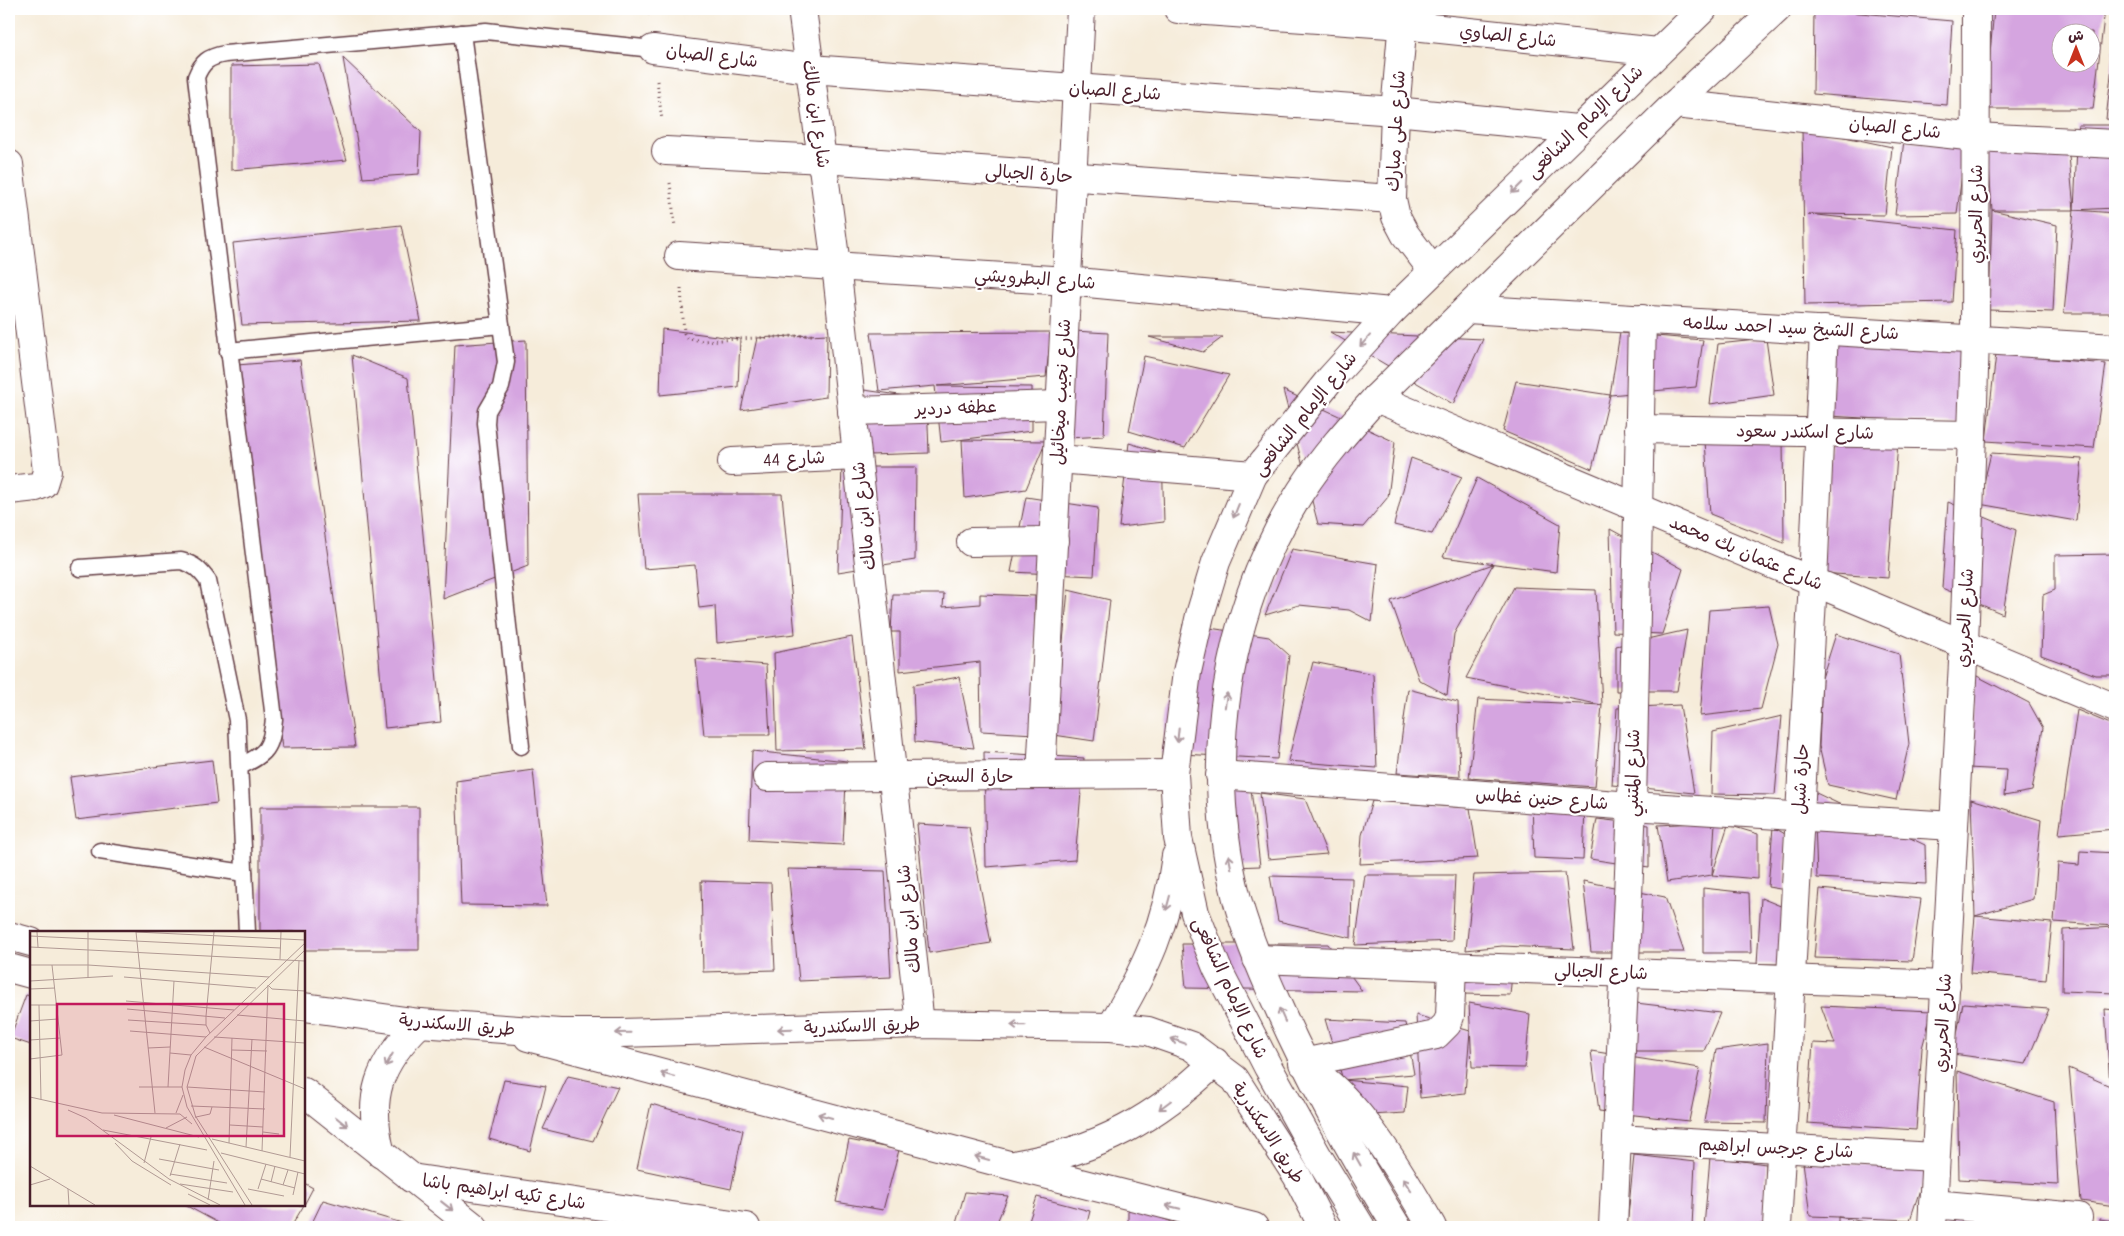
<svg xmlns="http://www.w3.org/2000/svg" width="2124" height="1236" font-family="'Comic Neue','Playpen Sans Arabic',sans-serif">
<rect width="100%" height="100%" fill="#fff"/>
<filter id="ink" filterUnits="userSpaceOnUse"><feTurbulence type="fractalNoise" baseFrequency=".02" numOctaves="2"/><feDisplacementMap in="SourceGraphic" scale="10" xChannelSelector="R" yChannelSelector="G"/><feConvolveMatrix kernelMatrix="1 2 1 2 8 2 1 2 1" color-interpolation-filters="sRGB"/></filter>
<filter id="wash" filterUnits="userSpaceOnUse"><feTurbulence type="fractalNoise" baseFrequency=".0096" numOctaves="4" result="noise"/><feDisplacementMap in="SourceGraphic" scale="20" xChannelSelector="R" yChannelSelector="G"/><feGaussianBlur stdDeviation="1.12" result="paint"/><feColorMatrix in="noise" values="0 0 0 0 0 0 0 0 0 0 0 0 0 0 0 0 0 1.4 0 .05"/><feComposite in="paint" operator="in"/></filter>
<g filter="url(#wash)">
<rect width="100%" height="100%" fill="#f6ecda"/>
<g id="blocks">
<g fill="#d5a5e0" fill-rule="evenodd">
<path d="M1814,9L1952,21L1947,105L1813,94Z"/>
<path d="M1994,9H2105L2093,109H1985ZM2062,32H2092V62H2062Z"/>
<path d="M2114,49H2115V120L2106,119Z"/>
<path d="M343,58L421,132L419,174L363,178Z"/>
<path d="M319,64L347,160L231,170V66Z"/>
<path d="M2078,125H2115V208L2074,210L2115,213V313H2064L2074,210H1992L2057,225L2053,312L1989,310L1992,210L1988,149L2069,156L2074,210Z"/>
<path d="M1802,128L1892,147L1885,215L1808,214L1957,230L1952,302L1805,305Z"/>
<path d="M1904,140L1965,149L1957,214L1895,215Z"/>
<path d="M401,225L421,321L242,325L233,243Z"/>
<path d="M662,329L740,339L738,387L660,395Z"/>
<path d="M1074,331L1108,333L1104,436L1068,438Z"/>
<path d="M1051,332L1046,377L937,386L1032,387V431L941,442L935,386L879,391L871,333Z"/>
<path d="M1330,332L1483,339L1453,404Z"/>
<path d="M1620,333L1703,340L1696,387L1610,395Z"/>
<path d="M827,334L826,397L741,410L757,338Z"/>
<path d="M1149,337H1223L1203,352Z"/>
<path d="M1834,337L1963,346L1959,424L1830,416Z"/>
<path d="M1766,339L1774,395L1710,404L1718,344Z"/>
<path d="M526,340L528,566L443,599L455,345Z"/>
<path d="M1996,354L2106,364L2094,448L1986,441Z"/>
<path d="M352,355L408,378L441,722L385,728Z"/>
<path d="M1144,356L1229,375L1185,448L1129,431Z"/>
<path d="M300,360L355,747L282,748L237,365Z"/>
<path d="M1516,381L1610,395L1592,469L1503,431Z"/>
<path d="M864,390L927,399L929,453L869,455Z"/>
<path d="M1283,390L1395,442L1388,497L1363,527L1318,524Z"/>
<path d="M1783,437L1784,543L1710,514L1705,441Z"/>
<path d="M1832,437L1898,442L1888,578L1822,573Z"/>
<path d="M962,440L1046,441L1026,489L965,498Z"/>
<path d="M1129,443L1162,453L1164,522L1119,527Z"/>
<path d="M1991,453L2082,459L2076,521L1979,504Z"/>
<path d="M1411,458L1462,477L1432,534L1394,525Z"/>
<path d="M842,467H916L915,560L838,572Z"/>
<path d="M1477,478L1560,524L1556,572L1443,557Z"/>
<path d="M638,494H782L795,634L717,643L715,606L699,608L695,565L644,569Z"/>
<path d="M1026,497L1098,508L1094,576L1011,572Z"/>
<path d="M1948,502L2016,530L2003,614L1942,588Z"/>
<path d="M1610,529L1683,569L1662,634L1613,632Z"/>
<path d="M1292,549L1378,564L1372,622L1349,610L1299,605L1265,615Z"/>
<path d="M2115,554V675H2096L2041,655L2043,595L2055,590V555Z"/>
<path d="M1493,564L1454,634L1447,695L1419,680L1391,601Z"/>
<path d="M1514,587L1596,590L1602,705L1595,787L1469,778L1478,699L1602,705L1466,678Z"/>
<path d="M1068,590L1110,600L1094,741L1054,735Z"/>
<path d="M893,594H944L943,607L980,604V594L1035,596V734L981,731L980,662L900,671V632H891Z"/>
<path d="M1769,606L1778,644L1761,709L1700,716L1709,610Z"/>
<path d="M1183,624L1269,637L1289,655L1277,759L1162,753Z"/>
<path d="M1687,630L1677,691H1616V646Z"/>
<path d="M1836,634L1899,654L1909,744L1896,800L1828,785L1819,746L1822,678Z"/>
<path d="M852,637L866,749L777,751L774,653Z"/>
<path d="M696,659L766,665L770,735H704Z"/>
<path d="M1313,662L1373,674L1377,768L1288,761Z"/>
<path d="M1975,675L2029,703L2043,728L2032,791L2004,796L2006,770L1968,768Z"/>
<path d="M959,677L974,748L915,742L913,685Z"/>
<path d="M1408,689L1458,702L1460,777L1397,773Z"/>
<path d="M1680,705L1694,793L1612,785L1617,708Z"/>
<path d="M2077,710L2115,726V829L2059,834Z"/>
<path d="M1782,716L1775,795L1711,794L1713,732Z"/>
<path d="M752,751L847,761L843,845L749,840Z"/>
<path d="M984,752L1084,758L1075,860L986,867Z"/>
<path d="M212,760L217,803L76,820L70,777Z"/>
<path d="M533,770L547,906L461,905L456,781Z"/>
<path d="M1250,781L1260,866L1234,867L1227,782Z"/>
<path d="M1814,792L1925,845L1926,884L1817,878Z"/>
<path d="M1260,793L1305,799L1327,854L1268,859Z"/>
<path d="M1971,799L2041,820L2033,899L1975,916L2052,923L2046,980L1970,973L1975,916Z"/>
<path d="M1372,801L1470,808L1478,858L1360,864L1362,835Z"/>
<path d="M1532,804L1585,808L1583,860L1534,858Z"/>
<path d="M260,807H419V950H304V932H260Z"/>
<path d="M1597,819L1649,825V868L1590,859Z"/>
<path d="M1715,822L1712,875L1728,825L1758,834V879L1712,875L1667,882L1658,825Z"/>
<path d="M917,824L969,827L991,943L929,953Z"/>
<path d="M1773,827L1785,834L1786,890L1768,887Z"/>
<path d="M2080,851L2115,853V926L2054,922L2058,863L2079,865Z"/>
<path d="M788,869L885,871L891,977L799,981Z"/>
<path d="M1565,873L1574,949L1502,946L1466,950L1474,875Z"/>
<path d="M1365,875H1455L1452,941L1355,945Z"/>
<path d="M1270,876L1352,878L1351,938L1278,921Z"/>
<path d="M701,881L771,883L775,970L703,972Z"/>
<path d="M1583,881L1665,897L1684,952H1591Z"/>
<path d="M1703,888L1749,893L1751,953H1703Z"/>
<path d="M1820,889L1921,899L1912,961L1814,958Z"/>
<path d="M1761,898L1783,907L1781,964H1757Z"/>
<path d="M2115,927V993L2062,991L2063,930Z"/>
<path d="M1182,944H1328L1362,991L1186,988Z"/>
<path d="M1512,974L1510,995L1463,994L1464,975Z"/>
<path d="M26,995L31,996V1045L10,1038Z"/>
<path d="M1469,1003L1530,1014L1525,1068L1472,1067Z"/>
<path d="M1636,1003L1720,1013L1704,1051H1632Z"/>
<path d="M1963,1003L2049,1009L2026,1064L1953,1054Z"/>
<path d="M1821,1006L1932,1011L1922,1048L1916,1130L1807,1123L1813,1043L1835,1044Z"/>
<path d="M2105,1009L2115,1010V1206L2081,1201L2069,1068L2110,1086Z"/>
<path d="M1416,1015L1470,1031L1465,1093L1420,1098Z"/>
<path d="M1325,1019L1405,1023L1414,1074L1343,1080Z"/>
<path d="M1768,1043L1766,1123L1704,1122L1716,1050Z"/>
<path d="M1591,1051L1700,1068L1689,1121L1599,1111Z"/>
<path d="M1957,1071L2054,1102L2058,1185L1959,1179Z"/>
<path d="M568,1076L618,1087L593,1141L543,1129Z"/>
<path d="M504,1080L546,1086L530,1151L489,1139Z"/>
<path d="M1343,1080L1408,1086L1405,1113L1371,1115Z"/>
<path d="M651,1104L743,1130L731,1189L637,1169Z"/>
<path d="M849,1140L899,1150L883,1210L836,1202Z"/>
<path d="M1634,1155L1695,1162L1692,1227H1627Z"/>
<path d="M1710,1157L1766,1164L1765,1223L1749,1227H1704Z"/>
<path d="M1803,1162L1927,1168L1910,1220L1838,1217L1886,1226L1838,1227V1217L1810,1216Z"/>
<path d="M304,1183L313,1188L304,1205Z"/>
<path d="M965,1192L1008,1196L995,1227H955Z"/>
<path d="M1037,1197L1090,1211L1086,1227H1027Z"/>
<path d="M323,1200L409,1225L407,1227H310Z"/>
<path d="M185,1205H304L291,1227H226Z"/>
<path d="M1128,1206L1186,1227H1128Z"/>
<path d="M1944,1217L1996,1226V1227H1944Z"/>
<path d="M2099,1219L2115,1221V1227H2098Z"/>
</g>
</g>
</g>
<g filter="url(#ink)">
<use href="#blocks" fill-opacity="0" stroke="#643e45" stroke-width="1"/>
<g fill="none" stroke-linecap="round" stroke-linejoin="round">
<defs>
<g id="lane">
<path d="M462,33L506,362L501,387L487,411L486,423L521,746"/>
<path d="M228,351L501,325"/>
<path d="M80,568L181,561C194,564 200,570 208,581L237,720L247,932"/>
<path d="M240,766C267,754 271,748 274,719L196,77C202,62 208,57 225,54L486,31L653,49"/>
<path d="M100,851L244,873"/>
</g>
<g id="street">
<path d="M802,9L836,265L920,1024"/>
<path d="M1178,9L1403,25L1658,52"/>
<path d="M1404,9L1395,111L1392,199L1396,217L1405,234L1433,271"/>
<path d="M653,49L810,69L1395,111L1577,129"/>
<path d="M1675,104L1976,137L2115,144"/>
<path d="M666,151L823,159L1392,199"/>
<path d="M9,164L47,471L43,484L36,487L9,490"/>
<path d="M679,256L1067,281L1391,312"/>
<path d="M1467,309L2115,348"/>
<path d="M1376,398L2115,708"/>
<path d="M852,411L1060,405"/>
<path d="M1639,429L1972,435"/>
<path d="M1058,459L1253,475"/>
<path d="M732,462L857,456"/>
<path d="M971,542L1054,541"/>
<path d="M1041,775L1081,9"/>
<path d="M1220,775L1632,806L1953,826"/>
<path d="M767,777L1174,774"/>
<path d="M1257,959L1946,985"/>
<path d="M528,1037L1009,1165L1254,1227"/>
<path d="M1303,1063L1436,1035L1447,1024L1450,1016L1452,966"/>
<path d="M1617,1139L1935,1157"/>
<path d="M1018,1164C1098,1151 1157,1118 1215,1062"/>
<path d="M411,1178L746,1227"/>
<path d="M1933,1204L2078,1217"/>
<path d="M1613,1227L1632,806L1642,319"/>
<path d="M1777,1227L1813,581L1824,330"/>
<path d="M1932,1227L1964,644L1972,435L1975,339L1976,9"/>
</g>
<g id="secondary">
<path d="M9,936L31,942"/>
<path d="M9,968L31,974"/>
<path d="M304,1007L420,1023L560,1033H621L920,1024L1111,1027L1148,1031L1191,1046L1235,1079L1297,1176L1323,1227"/>
<path d="M1111,1027C1146,969 1167,924 1176,856"/>
<path d="M1322,1078C1368,1115 1403,1177 1432,1227"/>
<path d="M304,1092L474,1227"/>
<path d="M381,1154C366,1098 378,1063 420,1023"/>
<path d="M1361,1227L1317,1155L1268,1067L1217,968L1195,913L1178,838L1174,774L1187,672L1200,615L1216,562L1253,475L1331,378L1391,312L1703,9"/>
<path d="M1397,1227C1353,1156 1312,1082 1278,1006C1262,971 1247,936 1237,899C1202,762 1225,610 1301,491C1323,457 1349,428 1376,398L1675,104L1777,9"/>
</g>
</defs>
<use href="#lane" stroke="#643e45" stroke-width="19"/>
<use href="#street" stroke="#643e45" stroke-width="30"/>
<use href="#secondary" stroke="#643e45" stroke-width="30"/>
<g stroke="#643e45" stroke-width="3" stroke-dasharray="1 4" stroke-linecap="butt">
<path d="M649,9L650,18"/>
<path d="M657,81L662,120"/>
<path d="M670,183L675,227"/>
<path d="M681,288L684,333L687,338L702,341L813,335"/>
</g>
<use href="#lane" stroke="#fff" stroke-width="16"/>
<use href="#street" stroke="#fff" stroke-width="28"/>
<use href="#secondary" stroke="#fff" stroke-width="28"/>
</g>
<defs><path id="oneway-shaft" d="M-6 0H5M1.5-3L5.5 0L1.5 3" fill="none" stroke-width="1.6" stroke-linecap="round" stroke-linejoin="round" transform="scale(1.25)"/></defs>
<g stroke="#ae9aa0">
<use href="#oneway-shaft" transform="translate(1517 188) rotate(135)"/>
<use href="#oneway-shaft" transform="translate(1365 341) rotate(132)"/>
<use href="#oneway-shaft" transform="translate(1236 511) rotate(112)"/>
<use href="#oneway-shaft" transform="translate(1226 700) rotate(-81)"/>
<use href="#oneway-shaft" transform="translate(1178 735) rotate(96)"/>
<use href="#oneway-shaft" transform="translate(1230 862) rotate(-101)"/>
<use href="#oneway-shaft" transform="translate(1168 903) rotate(105)"/>
<use href="#oneway-shaft" transform="translate(1282 1015) rotate(-114)"/>
<use href="#oneway-shaft" transform="translate(1018 1025) rotate(-179)"/>
<use href="#oneway-shaft" transform="translate(785 1029) rotate(178)"/>
<use href="#oneway-shaft" transform="translate(623 1033) rotate(179)"/>
<use href="#oneway-shaft" transform="translate(1178 1041) rotate(-161)"/>
<use href="#oneway-shaft" transform="translate(389 1060) rotate(120)"/>
<use href="#oneway-shaft" transform="translate(668 1075) rotate(-165)"/>
<use href="#oneway-shaft" transform="translate(1165 1105) rotate(143)"/>
<use href="#oneway-shaft" transform="translate(825 1116) rotate(-165)"/>
<use href="#oneway-shaft" transform="translate(342 1122) rotate(39)"/>
<use href="#oneway-shaft" transform="translate(982 1158) rotate(-165)"/>
<use href="#oneway-shaft" transform="translate(1357 1159) rotate(-119)"/>
<use href="#oneway-shaft" transform="translate(1407 1185) rotate(-124)"/>
<use href="#oneway-shaft" transform="translate(447 1206) rotate(38)"/>
<use href="#oneway-shaft" transform="translate(1173 1207) rotate(-166)"/>
</g>
</g>
<g text-anchor="middle" dominant-baseline="central" stroke-width="4.5" stroke-linejoin="round" paint-order="stroke">
<g font-size="18" fill="#4a1f2b" stroke="#fff">
<text transform="translate(1508 36) rotate(6)">شارع الصاوي</text>
<text transform="translate(712 56) rotate(7)">شارع الصبان</text>
<text transform="translate(1115 91) rotate(4)">شارع الصبان</text>
<text transform="translate(816 114) rotate(82)">شارع ابن مالك</text>
<text transform="translate(1585 122) rotate(-44)">شارع الإمام الشافعى</text>
<text transform="translate(1895 128) rotate(6)">شارع الصبان</text>
<text transform="translate(1396 131) rotate(-87)">شارع على مبارك</text>
<text transform="translate(1029 174) rotate(4)">حارة الجبالى</text>
<text transform="translate(1976 214) rotate(-90)">شارع الحريري</text>
<text transform="translate(1035 279) rotate(4)">شارع البطرويشي</text>
<text transform="translate(1791 328) rotate(3)">شارع الشيخ سيد احمد سلامه</text>
<text transform="translate(1061 392) rotate(-87)">شارع نجيب ميخائيل</text>
<text transform="translate(956 408) rotate(-2)">عطفه دردير</text>
<text transform="translate(1305 414) rotate(-51)">شارع الإمام الشافعى</text>
<text transform="translate(1805 432) rotate(1)">شارع اسكندر سعود</text>
<text transform="translate(794 459) rotate(-3)">شارع 44</text>
<text transform="translate(864 516) rotate(-96)">شارع ابن مالك</text>
<text transform="translate(1746 553) rotate(23)">شارع عثمان بك محمد</text>
<text transform="translate(1965 618) rotate(-87)">شارع الحريري</text>
<text transform="translate(1633 773) rotate(-89)">شارع المتنبي</text>
<text x="970" y="776">حارة السجن</text>
<text transform="translate(1801 779) rotate(-87)">حارة شبل</text>
<text transform="translate(1542 799) rotate(4)">شارع حنين غطاس</text>
<text transform="translate(909 919) rotate(-96)">شارع ابن مالك</text>
<text transform="translate(1601 972) rotate(2)">شارع الجبالي</text>
<text transform="translate(1230 988) rotate(65)">شارع الإمام الشافعى</text>
<text transform="translate(1943 1023) rotate(-87)">شارع الحريري</text>
<text transform="translate(457 1025) rotate(5)">طريق الاسكندرية</text>
<text transform="translate(862 1026) rotate(-2)">طريق الاسكندرية</text>
<text transform="translate(1268 1133) rotate(57)">طريق الاسكندرية</text>
<text transform="translate(1776 1148) rotate(3)">شارع جرجس ابراهيم</text>
<text transform="translate(504 1192) rotate(8)">شارع تكيه ابراهيم باشا</text>
</g>
</g>
<g transform="translate(30 931)">
<rect width="275" height="275" fill="#f6ecda"/>
<path fill="none" stroke="#b19a94" stroke-width="1" d="M7,1L8,16M106,1L125,182M106,1L275,9M0,5L251,17M0,16L275,30M250,28L251,1M0,34H58L239,46M94,46L226,57M58,47V1M0,50L83,45M238,54L242,58L275,60M0,58L25,57M96,70L204,79M0,74H26M9,74L11,169M97,78L195,87M207,84L275,90M98,89L176,94M0,90L28,88M100,100L176,106M180,102L176,94V85L184,1M184,106L275,112M0,109L30,107M174,116L275,158M118,117L140,116M202,119L237,120M140,122L161,124M0,128L32,124L22,34M109,156H152M138,156L144,50M157,156L235,161M0,166L72,182L150,183L162,193M161,175L235,178M38,179L56,187L139,248L190,274M146,182L153,164M84,184L169,206M166,186L180,183L182,176M166,186L222,274M166,187L157,156L166,125L275,19M200,194L233,196M136,197L157,186M73,199L177,219M233,201L249,203M182,208L275,230M85,212L102,230L141,254M199,212L202,107M216,216L222,108M232,220L238,54M191,222L275,243M260,226L269,30M129,228L189,239M114,232L121,206M0,235L65,274M140,243L197,252M140,245L150,213M231,248L265,257M241,251L245,235M150,253L203,261M0,254L20,248M253,254L258,239M38,258L39,274M218,258L254,265M228,258L236,233M158,263L180,274M263,264L268,241M178,269L184,230M215,274L157,176L152,156L155,139L161,124L176,106L275,12"/>
<path fill="#c2185b" fill-opacity="0.15" stroke="#c2185b" stroke-width="2.5" d="M27,73H254V205H27Z"/>
<rect width="275" height="275" fill="none" stroke="#4a1f2b" stroke-width="2.5"/>
</g>
<rect width="2124" height="1236" fill="none" stroke="#fff" stroke-width="30"/>
<g transform="translate(2076 48)"><circle r="24" fill="#ffffff" stroke="#b7a5aa"/>
<path d="M0-4L9 19L0 12L-9 19Z" fill="#c8321e"/>
<text y="-8" font-size="14" font-weight="bold" text-anchor="middle" fill="#4a1f2b">ش</text>
</g>
</svg>
